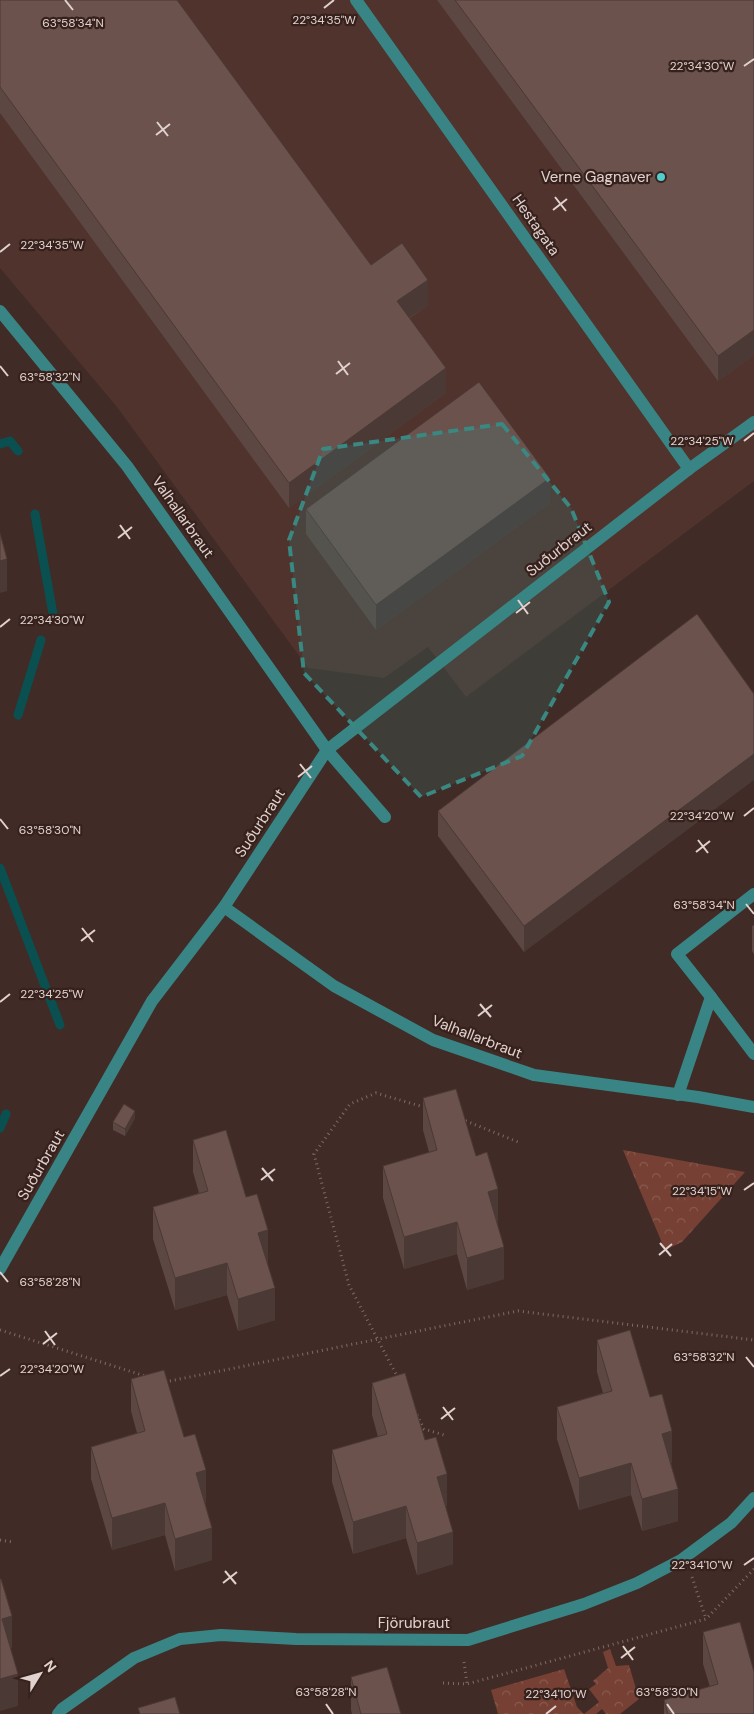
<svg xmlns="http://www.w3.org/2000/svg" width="754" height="1714" font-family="'DM Sans',sans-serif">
<defs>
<pattern id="park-crowns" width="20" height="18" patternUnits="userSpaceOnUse" patternTransform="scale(1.25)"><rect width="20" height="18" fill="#764034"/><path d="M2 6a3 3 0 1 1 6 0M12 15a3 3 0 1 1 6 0" fill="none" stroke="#895b50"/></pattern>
</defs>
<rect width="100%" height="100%" fill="#412b26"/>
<path fill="#50332c" d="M0,0H754V481L466,697L428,647L384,678L308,668L117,407L0,268Z"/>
<g fill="url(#park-crowns)">
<path d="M623,1150L745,1172L682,1242L665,1250Z"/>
<path d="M610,1649L616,1666L629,1665L639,1699L620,1714H606L602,1709L596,1714H498L491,1690L564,1669L577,1707L584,1714L599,1702L589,1689L596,1684L593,1681L608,1668L603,1652Z"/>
</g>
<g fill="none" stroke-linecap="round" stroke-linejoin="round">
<g stroke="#0a5050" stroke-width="9">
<path d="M0,444L10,441L18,451"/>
<path d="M35,514L53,614"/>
<path d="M18,715L41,640"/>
<path d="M0,868L60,1025"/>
<path d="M0,1128L6,1114"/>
</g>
<g stroke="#7e6b66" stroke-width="3" stroke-dasharray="1 4" stroke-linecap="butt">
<path d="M461,1119L518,1142"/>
<path d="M0,1330L145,1376"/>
<path d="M398,1378L349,1285L314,1154L350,1104L376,1093L427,1108"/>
<path d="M165,1382L518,1311L754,1340"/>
<path d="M417,1415L424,1429L444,1435"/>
<path d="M0,1540L13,1542"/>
<path d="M692,1577L706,1619"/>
<path d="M464,1662L467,1684"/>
<path d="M443,1683L467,1684L706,1619L754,1569"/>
</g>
<g stroke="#398585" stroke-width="12">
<path d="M356,0L689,469"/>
<path d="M0,311L127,466L327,750L385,817"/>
<path d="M224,907L334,986L433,1040L534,1075L698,1097L754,1107"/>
<path d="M711,997L754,1054"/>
<path d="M678,1095L711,997L677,954L754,894"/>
<path d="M0,1269L152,1001L224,907L327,750L689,469L754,422"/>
<path d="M58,1714L62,1709L134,1658L180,1639L221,1635L296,1639L468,1640L584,1604L637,1583L681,1560L731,1523L754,1498"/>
</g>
</g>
<g fill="#5c4742">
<path d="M0,0L428,305L410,318L446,393L289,508L0,113Z"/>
<path d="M437,0H754V355L718,381Z"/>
<path d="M550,503L376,630L306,534V509Z"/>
<path d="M754,694L524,952L438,836V811Z"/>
<path d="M754,925V954L752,951V926Z"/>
<path d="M423,1098L476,1156L498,1222H497L504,1279L467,1290L457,1254L404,1269L383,1198V1166L429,1152L423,1130Z"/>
<path d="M135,1118L125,1136L113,1130V1122Z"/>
<path d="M193,1140L246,1197L268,1263H267L275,1320L238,1331L227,1295L175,1310L153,1239V1207L199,1193L193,1172Z"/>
<path d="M597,1340L650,1397L672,1463H671L678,1521L642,1531L631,1495L579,1510L557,1439V1407L603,1393L597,1372Z"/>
<path d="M131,1379L184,1437L206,1502L205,1503L212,1560L175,1571L165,1535L112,1550L91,1479V1447L137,1433L131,1411Z"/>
<path d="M372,1383L425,1440L447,1506H446L453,1564L417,1575L406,1538L353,1554L332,1482V1450L378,1437L372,1415Z"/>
<path d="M703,1632L754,1714H664V1700L710,1687L703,1664Z"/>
<path d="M351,1677L401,1714H352L351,1710Z"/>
</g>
<g fill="#4b3936">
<path d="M428,280V305L397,326V301Z"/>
<path d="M754,330V355L718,381V356Z"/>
<path d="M446,368V393L289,508V483Z"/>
<path d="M550,478V503L376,630V605Z"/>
<path d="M7,559V591L0,593V561Z"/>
<path d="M754,754V780L524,952V926Z"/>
<path d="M135,1111V1118L125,1136V1129Z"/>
<path d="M498,1189V1222L488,1225V1192Z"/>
<path d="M457,1222V1254L404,1269V1237Z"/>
<path d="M268,1230V1263L258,1266V1233Z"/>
<path d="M504,1247V1279L467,1290V1258Z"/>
<path d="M227,1263V1295L175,1310V1278Z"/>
<path d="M275,1288V1320L238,1331V1299Z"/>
<path d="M672,1431V1463L662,1466V1434Z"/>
<path d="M631,1463V1495L579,1510V1478Z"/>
<path d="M206,1470V1502L196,1505V1473Z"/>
<path d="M447,1474V1506L437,1509V1477Z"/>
<path d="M678,1489V1521L642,1531V1499Z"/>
<path d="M165,1503V1535L112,1550V1518Z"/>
<path d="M406,1506V1538L353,1554V1522Z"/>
<path d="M212,1528V1560L175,1571V1539Z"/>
<path d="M453,1532V1564L417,1575V1543Z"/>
<path d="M12,1616V1648L2,1651V1619Z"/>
<path d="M18,1674V1706L0,1711V1679Z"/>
</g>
<g fill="#6b524d" stroke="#4b3936">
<path d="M0,0H177L371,265L402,243L428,280L397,301L446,368L289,483L0,87Z"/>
<path d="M455,0H754V330L718,356Z"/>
<path d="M479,382L550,478L376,605L306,509Z"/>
<path d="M0,533L7,559L0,561Z"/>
<path d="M697,614L754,694V754L524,926L438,811Z"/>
<path d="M456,1089L476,1156L487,1152L498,1189L488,1192L504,1247L467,1258L457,1222L404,1237L383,1166L437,1150L423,1098Z"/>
<path d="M124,1104L135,1111L125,1129L113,1122Z"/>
<path d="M226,1130L246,1197L257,1194L268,1230L258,1233L275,1288L238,1299L227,1263L175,1278L153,1207L208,1191L193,1140Z"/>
<path d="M630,1330L650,1397L662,1394L672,1431L662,1434L678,1489L642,1499L631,1463L579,1478L557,1407L612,1391L597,1340Z"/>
<path d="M164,1370L184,1437L195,1434L206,1470L196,1473L212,1528L175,1539L165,1503L112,1518L91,1447L145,1431L131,1379Z"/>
<path d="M405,1373L425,1440L436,1437L447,1474L437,1477L453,1532L417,1543L406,1506L353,1522L332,1450L387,1434L372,1383Z"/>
<path d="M0,1579H1L12,1616L2,1619L18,1674L0,1679Z"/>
<path d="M740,1622L754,1672V1714H668L664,1700L718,1684L703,1632Z"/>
<path d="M387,1667L401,1714H361L351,1677Z"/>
<path d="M175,1697L180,1714H140L138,1708Z"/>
</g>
<path fill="#398881" fill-opacity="0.2" stroke="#398881" stroke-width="4" stroke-dasharray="10 6" stroke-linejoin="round" d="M502,424L571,508L609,602L522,756L421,797L304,673L289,540L323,449Z"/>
<path fill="none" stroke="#e1d2cf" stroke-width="2" d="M65,0L73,10M324,8L334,0M744,66L754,59M157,122L168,136M156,135L170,124M555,197L566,211M553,210L567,199M0,252L10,244M338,361L348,375M0,366L8,376M336,374L350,363M744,441L754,433M120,525L130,539M118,538L132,527M518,600L528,614M516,613L530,602M0,627L10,619M300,764L311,778M298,777L312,766M744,816L754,808M0,819L8,829M698,840L708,853M696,852L710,841M746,904L754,914M82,928L93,942M81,941L95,930M0,1002L10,994M480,1004L491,1017M478,1016L492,1005M262,1168L273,1181M261,1180L275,1169M744,1190L754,1183M660,1243L671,1256M659,1255L672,1244M0,1272L8,1282M45,1331L55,1345M43,1344L57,1333M746,1357L754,1367M0,1376L10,1369M443,1407L453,1420M441,1419L455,1408M744,1565L754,1558M225,1571L236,1584M223,1583L237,1572M623,1646L633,1660M621,1658L635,1647M326,1704L333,1714M667,1704L674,1714M546,1714L556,1706"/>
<circle fill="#52cdcd" stroke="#37211d" stroke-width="2" cx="661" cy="177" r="5"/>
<g text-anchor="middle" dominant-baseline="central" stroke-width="4.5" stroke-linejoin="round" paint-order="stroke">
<g font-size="15" fill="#e1d2cf" stroke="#37211d" text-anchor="end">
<text x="651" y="177">Verne Gagnaver</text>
</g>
<g font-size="15" fill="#e1d2cf" stroke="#37211d">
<text transform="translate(536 225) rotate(55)">Hestagata</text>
<text transform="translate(183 517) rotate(55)">Valhallarbraut</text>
<text transform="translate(559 549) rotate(-38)">Suðurbraut</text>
<text transform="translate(260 823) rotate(-57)">Suðurbraut</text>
<text transform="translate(477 1037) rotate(21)">Valhallarbraut</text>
<text transform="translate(41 1165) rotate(-60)">Suðurbraut</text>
<text x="414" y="1623">Fjörubraut</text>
</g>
</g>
<g font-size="12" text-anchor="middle" fill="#e1d2cf" stroke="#37211d" stroke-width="4.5" stroke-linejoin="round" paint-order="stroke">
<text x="324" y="24">22°34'35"W</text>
<text x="73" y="27">63°58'34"N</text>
<text x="702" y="70">22°34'30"W</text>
<text x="52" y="249">22°34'35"W</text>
<text x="50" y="381">63°58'32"N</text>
<text x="702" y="445">22°34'25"W</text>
<text x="52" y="624">22°34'30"W</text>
<text x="702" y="820">22°34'20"W</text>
<text x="50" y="834">63°58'30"N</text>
<text x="704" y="909">63°58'34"N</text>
<text x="52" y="998">22°34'25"W</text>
<text x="702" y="1195">22°34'15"W</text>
<text x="50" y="1286">63°58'28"N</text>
<text x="704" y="1361">63°58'32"N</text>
<text x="52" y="1373">22°34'20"W</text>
<text x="702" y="1569">22°34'10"W</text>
<text x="326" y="1696">63°58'28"N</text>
<text x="667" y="1696">63°58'30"N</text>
<text x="556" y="1698">22°34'10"W</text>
</g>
<g transform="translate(40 1674) rotate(53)" stroke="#37211d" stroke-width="4" paint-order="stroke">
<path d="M0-4L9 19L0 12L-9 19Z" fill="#e1d2cf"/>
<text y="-8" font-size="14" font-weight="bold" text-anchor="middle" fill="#e1d2cf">N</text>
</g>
</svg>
